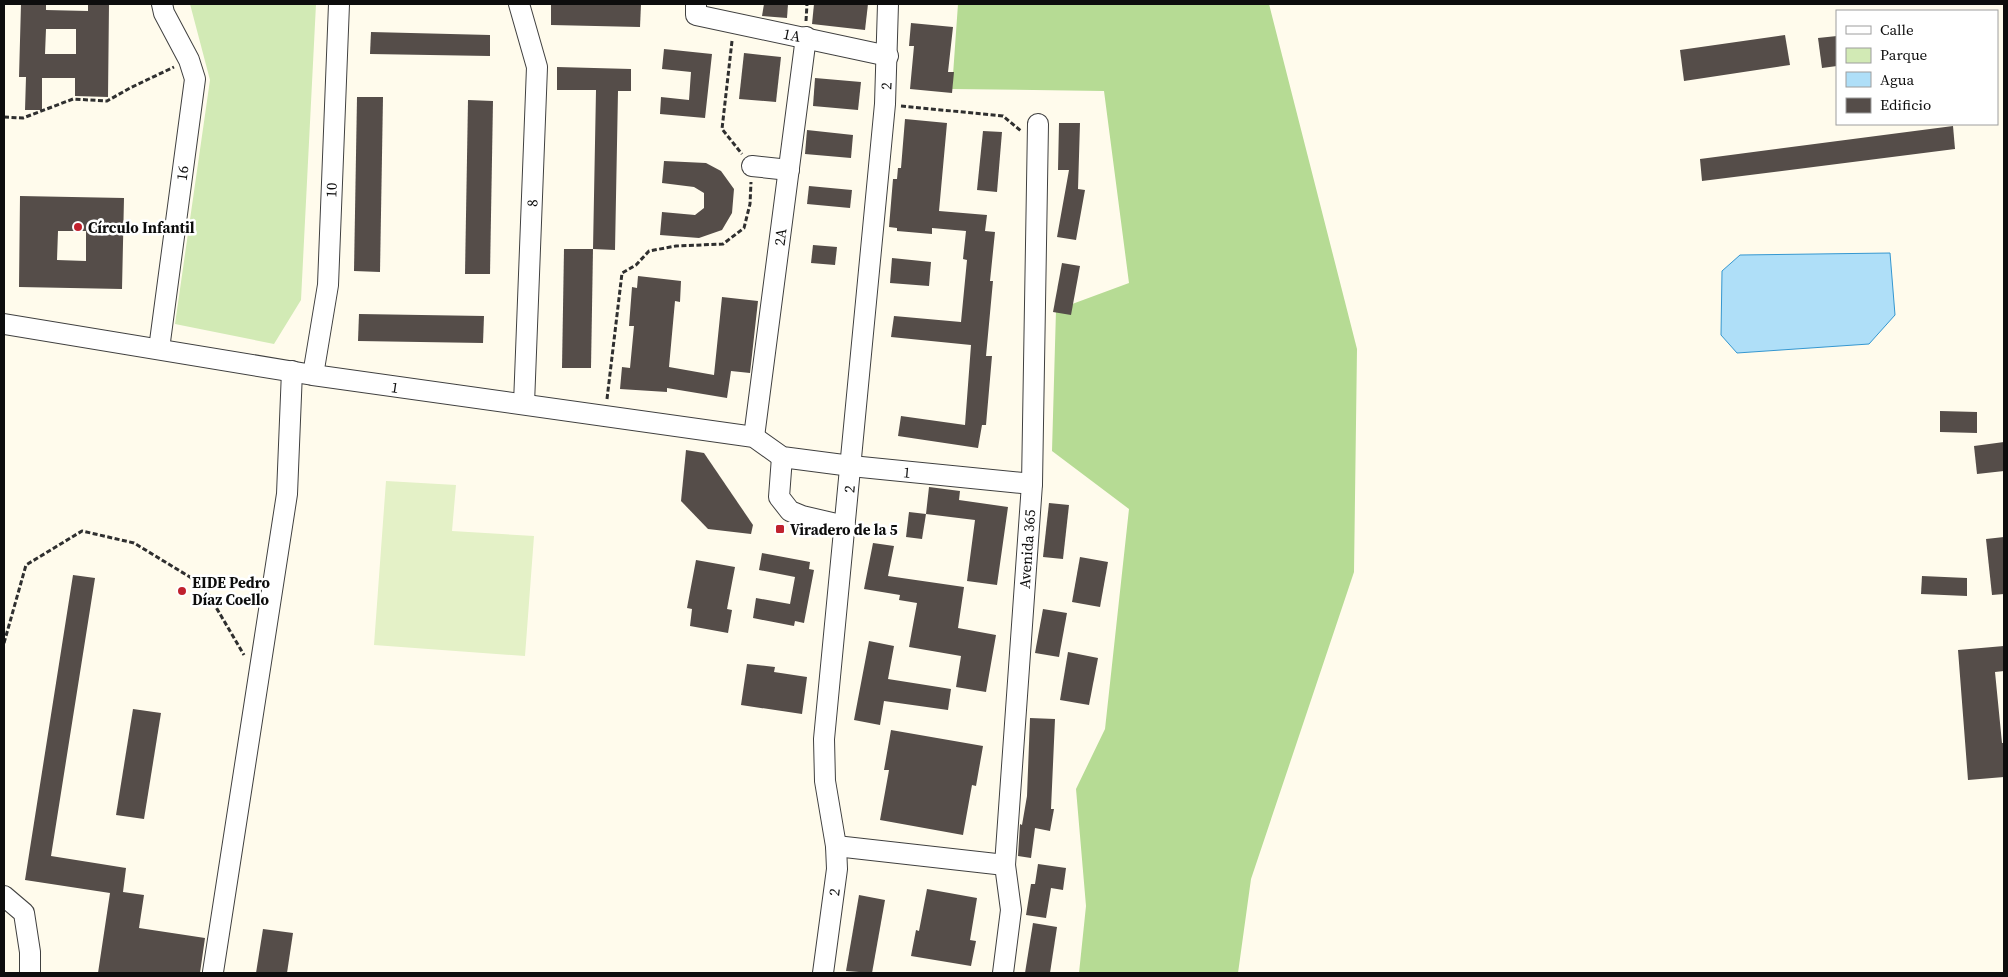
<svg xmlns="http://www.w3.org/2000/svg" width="2008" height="977" font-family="'Source Serif 4',serif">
<rect width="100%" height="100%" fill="#fffbec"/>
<path fill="#d2eab5" d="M190,4H316L301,300L274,344L175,324L210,80Z"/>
<path fill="#b6db94" d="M958,4H1269L1357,349L1354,572L1251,879L1238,973H1079L1086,906L1076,789L1105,729L1129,509L1052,451L1056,310L1129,283L1104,91L952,89Z"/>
<path fill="#e4f1c7" d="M386,481L456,485L452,531L534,536L525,656L374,645Z"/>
<path fill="#afdff8" stroke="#3597d0" d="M1890,253L1895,315L1869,344L1737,353L1721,335L1722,271L1740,255Z"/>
<g fill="#554d49" fill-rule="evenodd">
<path d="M21,4H46V10L88,11V4H109L108,97L75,96V78H42V110H25L26,77H19ZM46,29H76V54H45Z"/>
<path d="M551,4H641L640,27L551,25Z"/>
<path d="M764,4H788L787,18L762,16Z"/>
<path d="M814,4H868L865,30L812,24Z"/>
<path d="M911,23L953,27L948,72H954L952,93L910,89L914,46H909Z"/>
<path d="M371,32L490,35V56L370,54Z"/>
<path d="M1785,35L1790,65L1684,81L1680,50Z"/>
<path d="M1837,36V66L1822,68L1818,38Z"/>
<path d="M664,49L712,54L705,118L660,114L661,97L689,100L691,72L662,69Z"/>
<path d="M744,53L781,57L776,102L739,99Z"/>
<path d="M557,67L631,69V91H618L615,250L593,249L596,90H557Z"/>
<path d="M815,78L861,82L858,110L813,106Z"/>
<path d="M357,97H383L380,272L354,271Z"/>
<path d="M468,100L493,101L490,274H465Z"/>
<path d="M905,119L947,123L939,211L987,215L985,231L995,232L990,281H993L986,356H992L986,425H982L978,448L898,436L901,416L965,425L971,345L891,337L894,316L961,322L967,260L963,259L966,231L932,228V234L897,231V228L889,227L893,179H897L898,168H901Z"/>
<path d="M1059,123H1080L1078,189L1085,190L1076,240L1057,237L1069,170H1058Z"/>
<path d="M1953,126L1955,149L1702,181L1700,159Z"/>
<path d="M807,130L853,135L851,158L805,154Z"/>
<path d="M983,131L1002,132L997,192L977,190Z"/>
<path d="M664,161L706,163L721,171L734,189L732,213L722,230L699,238L660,235L662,212L695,215L704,208V193L694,187L662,183Z"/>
<path d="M809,186L852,190L850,208L807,204Z"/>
<path d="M20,196L124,198L122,289L19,287ZM58,231H86V261L57,260Z"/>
<path d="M813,245L837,247L835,265L811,263Z"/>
<path d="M564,249H593L591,368H562Z"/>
<path d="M892,258L931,262L929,286L890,283Z"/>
<path d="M1062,263L1080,266L1071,315L1053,312Z"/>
<path d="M638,276L681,281L680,302L675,301L669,367L714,375L722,297L758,301L750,373L731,371L727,398L667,388V392L620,389L622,367L630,368L634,326H629L632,287L637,288Z"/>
<path d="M359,314L484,316L483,343L358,341Z"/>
<path d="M1940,411L1977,412V433L1940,432Z"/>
<path d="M2004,442V471L1977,474L1974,446Z"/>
<path d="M686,450L704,453L753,525L751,534L708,529L681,501Z"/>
<path d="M929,487L960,491L959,500L1008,507L997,585L967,581L975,520L926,514Z"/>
<path d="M1049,503L1069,505L1063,559L1043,557Z"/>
<path d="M909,512L926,514L922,539L906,537Z"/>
<path d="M2004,537V594L1992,595L1986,539Z"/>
<path d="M873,543L894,546L888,576L964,587L958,628L996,635L986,692L956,687L961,656L909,647L917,603L899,600L900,595L864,589Z"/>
<path d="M762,553L810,562L809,569L814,570L804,623L795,621L794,626L753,618L756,598L790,604L795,577L759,570Z"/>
<path d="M1080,557L1108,562L1100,607L1072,602Z"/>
<path d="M696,560L735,567L727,609L732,610L728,633L690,626L692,609L687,608Z"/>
<path d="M73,575L95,578L51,856L126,868L123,892L144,895L139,928L205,938L200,973H98L110,893L25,880Z"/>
<path d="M1922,576L1967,578V596L1921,594Z"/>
<path d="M1043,609L1067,613L1059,657L1035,653Z"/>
<path d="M869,641L894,646L888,679L951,689L948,710L884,701L880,725L854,720Z"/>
<path d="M2004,646V671L1995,672L2002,743H2004V777L1968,780L1958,650Z"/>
<path d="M1068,652L1098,658L1089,705L1060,700Z"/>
<path d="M747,664L775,667L774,672L807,677L802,714L741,705Z"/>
<path d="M133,709L161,713L144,819L116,815Z"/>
<path d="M1030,718L1055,719L1051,809H1054L1050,831L1035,828L1031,858L1018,856L1020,824L1022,825L1027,796Z"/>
<path d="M891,730L983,746L976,786L972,785L963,835L880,820L889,770H884Z"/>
<path d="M1038,864L1066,868L1063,890L1051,888L1046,918L1026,915L1031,884H1035Z"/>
<path d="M927,889L977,898L970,940L976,941L971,966L911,956L916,930L919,931Z"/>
<path d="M859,895L885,900L872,973L846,971Z"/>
<path d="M1033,923L1057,927L1050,973H1025Z"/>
<path d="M263,929L293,933L287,973H256Z"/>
</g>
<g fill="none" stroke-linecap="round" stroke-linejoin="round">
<defs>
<g id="minor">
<path d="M519,4L537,67L524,404"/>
<path d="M696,4V15L888,56"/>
<path d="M752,166L789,170"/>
<path d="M4,324L313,375L754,437L782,457L851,466L1032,484"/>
<path d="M159,349L195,79L189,60L164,13L162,4"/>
<path d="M313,375L328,285L339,4"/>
<path d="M754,437L806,37"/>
<path d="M782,457L779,497L790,511L802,516L845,526"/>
<path d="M836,846L1005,865"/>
<path d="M4,896L24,913L30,952V973"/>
<path d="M213,972L287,494L292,371"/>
<path d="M823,973L837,869L836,846L825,781L824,739L885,104L888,4"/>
<path d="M1003,973L1011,910L1005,865L1032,484L1038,124"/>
</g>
</defs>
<use href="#minor" stroke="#404040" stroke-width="22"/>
<g stroke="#2f2f2f" stroke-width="3" stroke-dasharray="5 2.5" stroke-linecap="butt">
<path d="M806,21L807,4"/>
<path d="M732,41L722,129L742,154"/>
<path d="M901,106L1003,116L1021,131"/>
<path d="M4,117L23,118L73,99L107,101L130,88L174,67"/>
<path d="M607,399L622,273L636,265L649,251L676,246L723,244L744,228L750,204L751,182"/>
<path d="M4,643L26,565L82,531L134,543L203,585L244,655"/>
</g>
<use href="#minor" stroke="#fff" stroke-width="20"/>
</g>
<g fill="#c0212d" stroke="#fff" stroke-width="2">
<circle cx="78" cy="227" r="5"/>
<rect x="775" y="524" width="10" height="10" rx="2.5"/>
<circle cx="182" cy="591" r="5"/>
</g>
<g text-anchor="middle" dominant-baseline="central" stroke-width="5" stroke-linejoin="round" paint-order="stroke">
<g font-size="15" fill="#0d0d0d" stroke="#fff">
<text transform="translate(792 35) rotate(12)">1A</text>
<text transform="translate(886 86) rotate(-87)">2</text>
<text transform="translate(182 173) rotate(-82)">16</text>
<text transform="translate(331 190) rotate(-88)">10</text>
<text transform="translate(532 203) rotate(-88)">8</text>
<text transform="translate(780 237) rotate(-83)">2A</text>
<text transform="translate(395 387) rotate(8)">1</text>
<text transform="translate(907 472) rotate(5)">1</text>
<text transform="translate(849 489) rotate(-85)">2</text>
<text transform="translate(1027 549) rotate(-86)">Avenida 365</text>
<text transform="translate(834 892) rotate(-83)">2</text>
</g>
<g font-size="15" font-weight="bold" fill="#0d0d0d" stroke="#fff" text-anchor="start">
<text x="88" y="227">Círculo Infantil</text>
<text x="790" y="529">Viradero de la 5</text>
<text x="192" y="582">EIDE Pedro<tspan x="192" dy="17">Díaz Coello</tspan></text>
</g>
</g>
<rect width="2008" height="977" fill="none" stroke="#0d0d0d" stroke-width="10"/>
<rect x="1836" y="10" width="162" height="115" fill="#ffffff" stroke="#9e9e9e"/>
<rect x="1846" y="26" width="25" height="8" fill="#ffffff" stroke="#9e9e9e"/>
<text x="1880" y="35" font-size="15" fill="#0d0d0d">Calle</text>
<rect x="1846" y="48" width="25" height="15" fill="#d2eab5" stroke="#9e9e9e"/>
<text x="1880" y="60" font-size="15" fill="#0d0d0d">Parque</text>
<rect x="1846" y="72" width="25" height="15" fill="#afdff8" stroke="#9e9e9e"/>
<text x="1880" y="85" font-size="15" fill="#0d0d0d">Agua</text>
<rect x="1846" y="98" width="25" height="15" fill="#554d49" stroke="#9e9e9e"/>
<text x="1880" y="110" font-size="15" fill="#0d0d0d">Edificio</text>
</svg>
